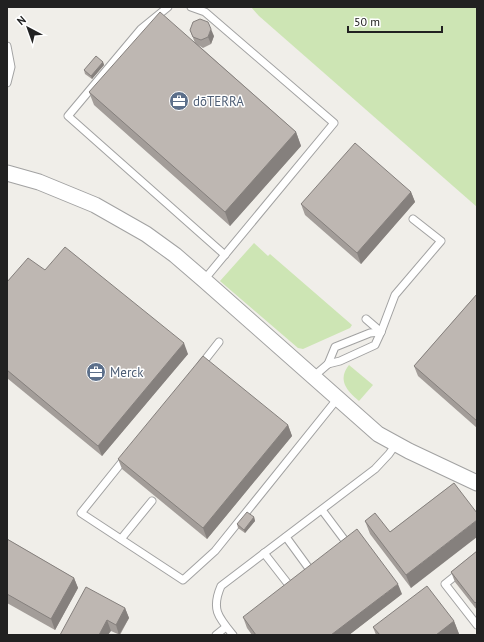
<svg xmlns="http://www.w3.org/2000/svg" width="484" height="642" font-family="'PT Sans',sans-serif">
<rect width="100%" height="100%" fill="#f0eee9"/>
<g fill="#cde5b4">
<path d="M251,7H477V207L259,16Z"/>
<path d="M254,243L268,256L270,254L352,325L350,328L303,349L298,348L220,281Z"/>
<path d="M349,365L373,385L359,401C347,391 337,380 349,365Z"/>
</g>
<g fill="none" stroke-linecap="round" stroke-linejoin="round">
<defs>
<g id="lane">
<path d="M168,7L141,29L68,116L225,255"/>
<path d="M191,7L205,12L334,123L204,280"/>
<path d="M7,46L11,67L7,83"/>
<path d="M366,319L381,332"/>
<path d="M328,364L340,361L375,345L381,332L395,295L441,241L413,219"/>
<path d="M201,365L219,342"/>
<path d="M313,377L328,364L335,347L370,333L381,332"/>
<path d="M126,457L81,513L183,580L215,551L338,398"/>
<path d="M322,510L349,546"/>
<path d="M286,537L313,574"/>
<path d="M121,539L152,501"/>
<path d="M264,553L292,589"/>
<path d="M460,572L445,584L477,625"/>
<path d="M216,635L226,627"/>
<path d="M233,635C218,617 211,609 221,586L375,469L389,454L396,444"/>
</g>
<path id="street" d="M7,173L39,182L95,205L146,234L175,255L204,280L378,434L409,451L477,483"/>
</defs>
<use href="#lane" stroke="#a2a2a2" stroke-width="9"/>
<use href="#street" stroke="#a2a2a2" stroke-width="17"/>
<use href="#lane" stroke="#fff" stroke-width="7"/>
<use href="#street" stroke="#fff" stroke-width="15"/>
</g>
<g fill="#a39d99">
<path d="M190,30L214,36L211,44L203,48L198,45L296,132L301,146L230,226L94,105L89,92L195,43Z"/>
<path d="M103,62L104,65L92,79L85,74L84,70Z"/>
<path d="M411,192L415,202L361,264L305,215L301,204Z"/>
<path d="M45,270L188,354L102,456L7,378V282Z"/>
<path d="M477,294V428L418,376L414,366Z"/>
<path d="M288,425L292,436L207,539L122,469L118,459Z"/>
<path d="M454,483L411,588L370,534L365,521L390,532Z"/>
<path d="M254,517L255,521L245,533L238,528L237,524Z"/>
<path d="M7,539L74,578L78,588L55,630L7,603Z"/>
<path d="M477,551V610L455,582L451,572Z"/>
<path d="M402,594L349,635H252L247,628L243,617Z"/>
<path d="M125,608L129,618L120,635L111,631L60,635Z"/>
<path d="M454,621L459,634V635H376L373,627Z"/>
</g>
<g fill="#85807d">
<path d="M211,29L214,36L211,44L208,37Z"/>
<path d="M103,62L104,65L92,79L91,76Z"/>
<path d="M296,132L301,146L230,226L225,212Z"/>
<path d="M411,192L415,202L361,264L357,253Z"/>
<path d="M184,343L188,354L102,456L98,446Z"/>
<path d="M288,425L292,436L207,539L203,528Z"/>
<path d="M254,517L255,521L245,533L244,530Z"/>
<path d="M477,520V537L411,588L406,575Z"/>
<path d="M74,578L78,588L55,630L51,619Z"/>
<path d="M398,584L402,594L349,635H331Z"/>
<path d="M125,608L129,618L119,635L116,625Z"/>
<path d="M107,620L111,631L108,635H99Z"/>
<path d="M454,621L459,634V635H436Z"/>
</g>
<g fill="#beb7b2" stroke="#85807d">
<path d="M160,12L296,132L225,212L89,92Z"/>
<path d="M200,19L208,22L211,29L208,37L201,40L193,37L190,30L193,22Z"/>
<path d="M96,56L103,62L91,76L84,70Z"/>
<path d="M355,143L411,192L357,253L301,204Z"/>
<path d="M65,247L184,343L98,446L7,370V282L28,258L45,270Z"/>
<path d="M477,294V421L414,366Z"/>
<path d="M203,356L288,425L203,528L118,459Z"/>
<path d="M454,483L477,513V520L406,575L365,521L375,513L390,532Z"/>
<path d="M247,512L254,517L244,530L237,524Z"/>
<path d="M357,529L398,584L331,635H256L243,617Z"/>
<path d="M7,539L74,578L51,619L7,594Z"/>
<path d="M477,551V601L475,603L451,572Z"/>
<path d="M427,586L454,621L436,635H380L373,627Z"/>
<path d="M86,587L125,608L116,625L107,620L99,635H60Z"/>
</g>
<defs>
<symbol id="office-disc" viewBox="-11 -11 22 22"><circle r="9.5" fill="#5c6f8a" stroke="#fff"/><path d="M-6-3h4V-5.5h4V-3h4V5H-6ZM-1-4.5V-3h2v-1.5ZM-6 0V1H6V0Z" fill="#fff"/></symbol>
</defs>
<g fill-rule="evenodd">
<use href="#office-disc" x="168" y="90" width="22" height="22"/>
<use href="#office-disc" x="85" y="361" width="22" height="22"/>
</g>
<g text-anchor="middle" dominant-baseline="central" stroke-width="3" stroke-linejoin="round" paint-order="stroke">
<g font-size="13" fill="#4e5e75" stroke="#fff" text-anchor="start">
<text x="193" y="101">dōTERRA</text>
<text x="110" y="372">Merck</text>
</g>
</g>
<rect width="484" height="642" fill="none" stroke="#212121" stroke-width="16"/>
<g transform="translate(28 28) rotate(319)" stroke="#ffffff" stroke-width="3" paint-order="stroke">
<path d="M0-3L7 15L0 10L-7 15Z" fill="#212121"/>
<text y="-6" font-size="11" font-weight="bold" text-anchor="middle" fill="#212121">N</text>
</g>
<path d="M348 26v6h94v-6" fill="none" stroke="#212121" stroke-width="2"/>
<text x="354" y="26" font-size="12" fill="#212121" stroke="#ffffff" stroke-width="3" paint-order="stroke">50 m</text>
</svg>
